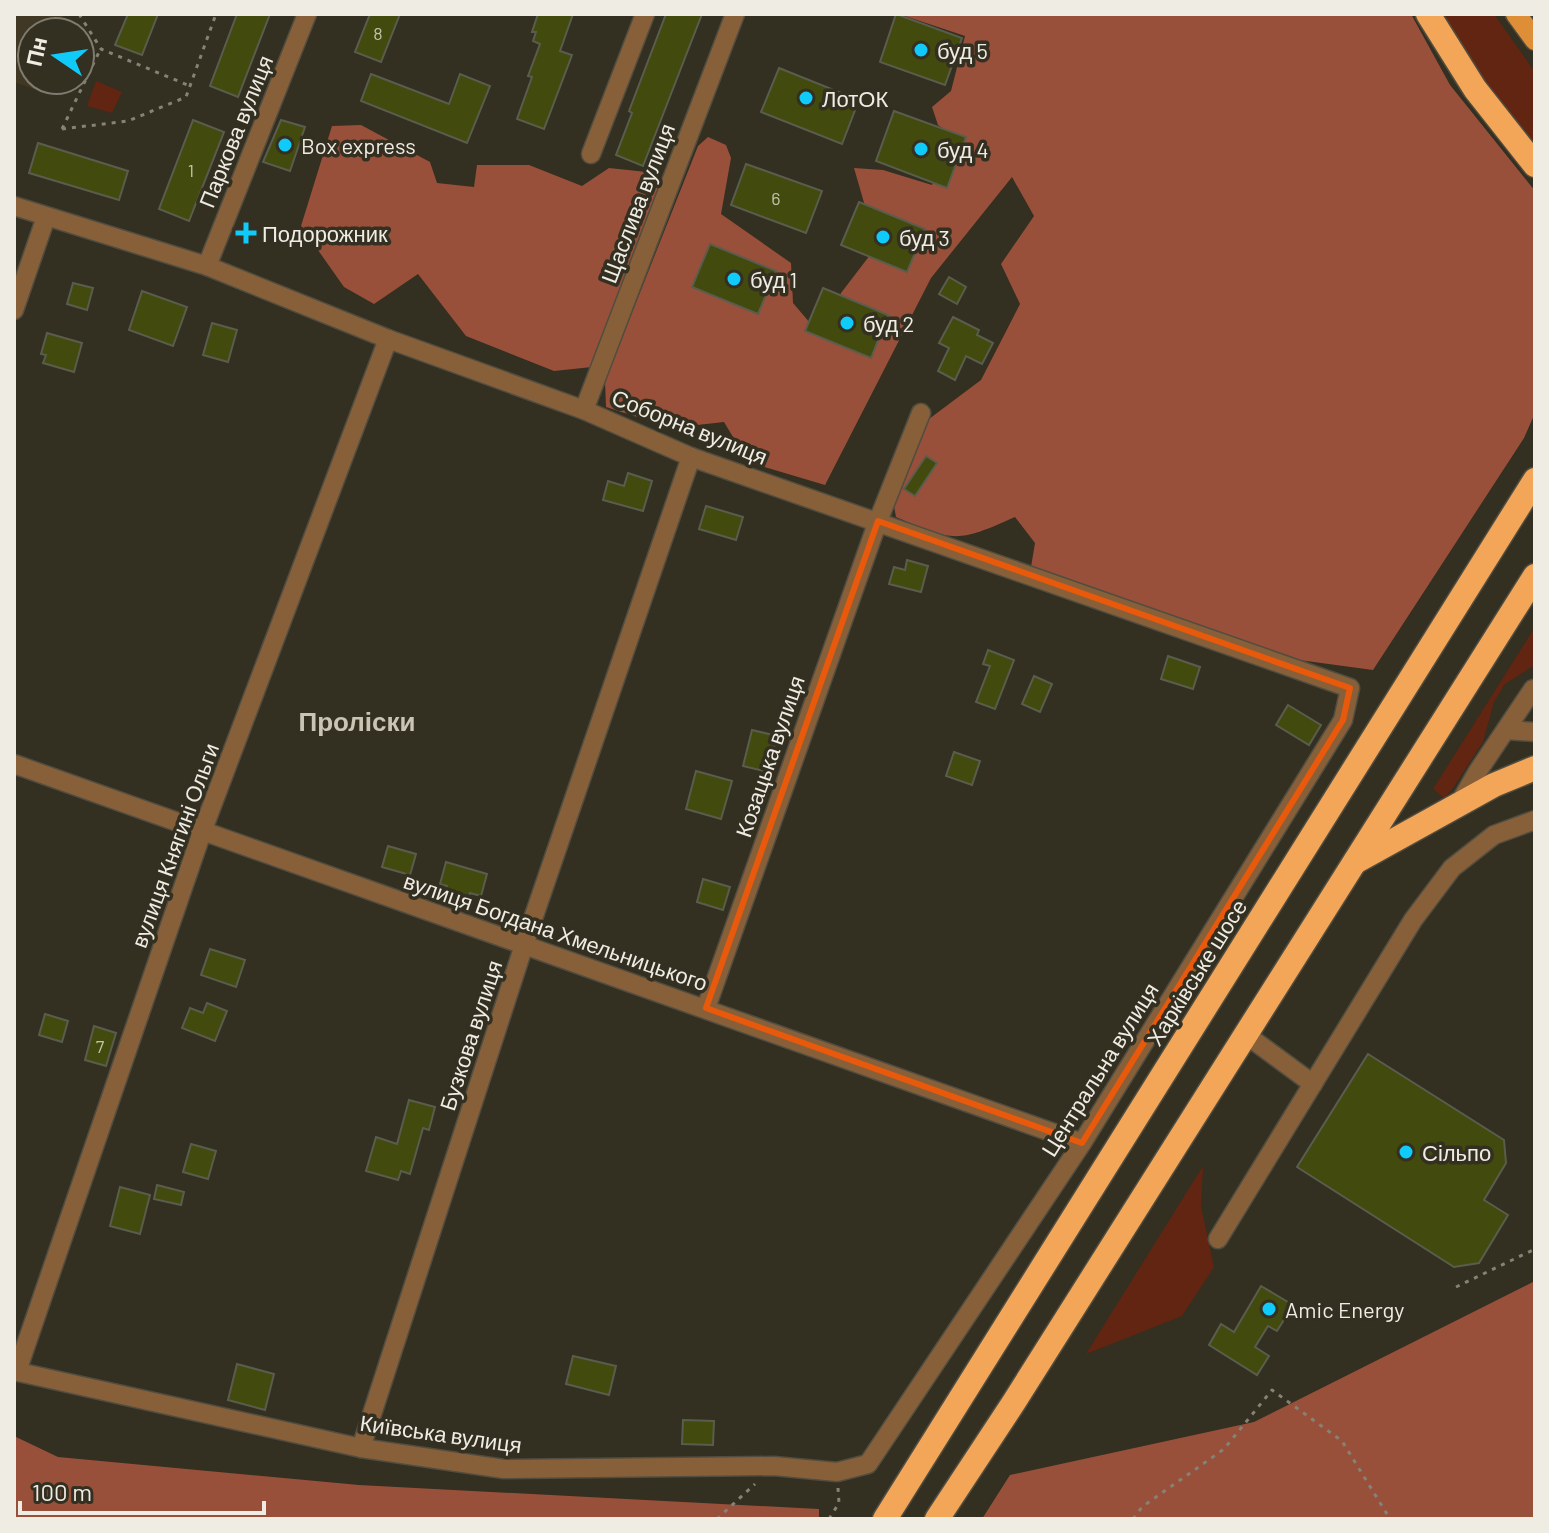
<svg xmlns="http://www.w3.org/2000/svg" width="1549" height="1533" font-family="Barlow,sans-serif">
<rect width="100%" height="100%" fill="#332f21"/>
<path fill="#403824" d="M14,14H63L60,32H32V80H51L48,94L14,82Z"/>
<g fill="#612511">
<path d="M1438,14H1494L1535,72V152L1482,82Z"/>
<path d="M96,81L122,92L112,113L87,106Z"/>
<path d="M1535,627V665L1505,684L1494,702L1483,742L1453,788L1444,798L1433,789Z"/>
<path d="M1203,1166L1201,1206L1214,1267L1182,1316L1086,1354Z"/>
</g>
<g fill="#99503a">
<path d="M899,14H1411L1450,85L1535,191V413L1524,438L1373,670L1299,660L1031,567L1035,543L1015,517C957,543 954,542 896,517L893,501L929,419L981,380L1020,304L1001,264L1034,216L1012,177L931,278L825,485L748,462L724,422L671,428L606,407L605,381L698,146L708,137L726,145L731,158L721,214L791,263L793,303L822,337L841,293L890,229L867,213L854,168L883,170L932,185L950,133L938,125L932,107L951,91L965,36Z"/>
<path d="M361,125L430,162L437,183L474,187L477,165H529L582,186L609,168L656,173L666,185L592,367L554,371L466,336L418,274L374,304L344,287L301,226L332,126Z"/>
<path d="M1535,1281V1519H982L1010,1475L1254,1422Z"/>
<path d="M14,1436L58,1457L359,1485L819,1509V1519H14Z"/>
</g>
<g fill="#424a0d" stroke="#5a5d4e" stroke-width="2">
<path d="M128,14H158L142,55L115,45Z"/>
<path d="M237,14H270L238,97L210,86Z"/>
<path d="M370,14H400L381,62L355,52Z"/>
<path d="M538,14H573L560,51L572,55L544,129L517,119L532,77L528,76L540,44L533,41L536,32H532Z"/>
<path d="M666,14H702L643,166L616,155L632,113L629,111Z"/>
<path d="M896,14L962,38L945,85L880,62Z"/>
<path d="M779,68L859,100L842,144L761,112Z"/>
<path d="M371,74L449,104L460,74L490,86L467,143L361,101Z"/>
<path d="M894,111L966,137L947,188L876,161Z"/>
<path d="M193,120L224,132L189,221L159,209Z"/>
<path d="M281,120L305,127L290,171L263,162Z"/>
<path d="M38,143L128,171L119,200L29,173Z"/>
<path d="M746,164L822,191L806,233L731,205Z"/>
<path d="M859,202L925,229L907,272L841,245Z"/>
<path d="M710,244L776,271L758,314L692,287Z"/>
<path d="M949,277L966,287L957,304L939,294Z"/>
<path d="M73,283L93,288L87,310L67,304Z"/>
<path d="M823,288L888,315L871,358L805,331Z"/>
<path d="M142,291L187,307L173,346L129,330Z"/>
<path d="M953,317L979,330L977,335L993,343L982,364L966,356L955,380L938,371L949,348L939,343Z"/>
<path d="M212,323L237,330L228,362L203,355Z"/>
<path d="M47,333L82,343L74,372L43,363L46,355L41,354Z"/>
<path d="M926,456L937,463L915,496L904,489Z"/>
<path d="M628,473L652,481L643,511L603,500L608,481L624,486Z"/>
<path d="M706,506L743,517L736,540L699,529Z"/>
<path d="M907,560L928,566L921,592L889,584L894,567L905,570Z"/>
<path d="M988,650L1014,660L995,709L976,702L990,666L983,664Z"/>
<path d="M1168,656L1200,667L1193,689L1161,679Z"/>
<path d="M1034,676L1052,684L1040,712L1022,704Z"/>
<path d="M1288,705L1321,725L1309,745L1276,725Z"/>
<path d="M752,730L777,736L768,772L743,766Z"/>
<path d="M954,752L980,761L972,785L946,776Z"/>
<path d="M696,771L732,781L721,819L686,809Z"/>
<path d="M388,846L416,854L410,875L382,867Z"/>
<path d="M446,862L487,874L481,896L470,893L468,901L445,894L447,886L440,884Z"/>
<path d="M703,879L730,887L723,910L697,902Z"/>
<path d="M210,949L245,960L236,987L201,975Z"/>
<path d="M207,1003L227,1011L215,1041L182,1028L190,1008L203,1013Z"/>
<path d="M45,1014L68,1021L62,1042L39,1035Z"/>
<path d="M94,1026L116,1033L106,1066L85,1060Z"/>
<path d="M1368,1054L1504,1140L1506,1163L1484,1200L1508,1215L1479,1263L1454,1267L1297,1167Z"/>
<path d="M409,1100L435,1107L429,1130L423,1128L410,1174L401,1171L398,1180L366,1171L376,1137L397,1144Z"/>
<path d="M191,1144L216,1151L208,1179L183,1172Z"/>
<path d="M157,1185L184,1192L181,1205L154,1199Z"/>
<path d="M120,1187L150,1195L140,1234L110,1226Z"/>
<path d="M1261,1286L1293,1305L1277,1331L1268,1326L1255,1347L1269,1356L1257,1375L1209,1345L1221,1324L1234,1332Z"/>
<path d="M573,1356L616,1366L609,1395L566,1384Z"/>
<path d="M237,1364L274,1374L265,1410L228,1400Z"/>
<path d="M683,1420L714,1421L713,1445L682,1444Z"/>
</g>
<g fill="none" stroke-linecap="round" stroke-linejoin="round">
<defs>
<g id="minor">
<path d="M591,154L645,14"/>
<path d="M14,206L207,266L388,339L584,410L691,457L1350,688L1343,720L1082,1143L868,1464L837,1472L774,1466L504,1469L361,1448L14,1371"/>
<path d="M207,266L307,14"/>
<path d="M14,310L46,217"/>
<path d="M584,410L735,14"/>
<path d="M1506,730L1535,732"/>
<path d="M14,764L1082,1143"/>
<path d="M1459,804L1478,771L1533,689"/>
<path d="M706,1008L878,521L921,413"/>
<path d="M1245,1034L1313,1084"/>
<path d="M1218,1239L1413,920L1452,868L1494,835L1535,820"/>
<path d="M17,1371L202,832L388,339"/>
<path d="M361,1448L524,945L691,457"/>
</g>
<path id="major" d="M1516,14L1535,40"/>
<g id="highway">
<path d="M1428,14L1475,89L1535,165"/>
<path d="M1355,862L1494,785L1535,768"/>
<path d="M885,1519L1535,480"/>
<path d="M937,1519L1014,1402L1535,576"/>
</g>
</defs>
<use href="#minor" stroke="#514d40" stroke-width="21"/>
<use href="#major" stroke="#514d40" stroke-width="23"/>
<use href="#highway" stroke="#514d40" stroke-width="27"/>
<g stroke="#858276" stroke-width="3" stroke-dasharray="4 6" stroke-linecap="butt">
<path d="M79,14L101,49L190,86"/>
<path d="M62,129L128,121L186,97L216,14"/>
<path d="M62,129L100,50"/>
<path d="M1456,1287L1535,1249"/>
<path d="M717,1519L755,1484"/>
<path d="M829,1519L839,1503L838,1488"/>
<path d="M1133,1519L1142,1507L1224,1449L1272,1390L1342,1441L1390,1519"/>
</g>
<use href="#minor" stroke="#87603a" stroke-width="18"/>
<use href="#major" stroke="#dd8e36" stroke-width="20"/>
<use href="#highway" stroke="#f3a658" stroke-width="24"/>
</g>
<path fill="none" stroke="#e8590c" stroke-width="6" stroke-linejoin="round" d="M878,521L1350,688L1343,720L1082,1143L706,1008Z"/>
<g fill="#10cafa" stroke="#332f21" stroke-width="3">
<circle cx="921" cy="50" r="8"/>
<circle cx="806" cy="98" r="8"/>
<circle cx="285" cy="145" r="8"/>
<circle cx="921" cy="149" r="8"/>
<path d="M242 221h8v8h8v8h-8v8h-8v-8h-8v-8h8z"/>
<circle cx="883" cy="237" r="8"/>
<circle cx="734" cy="279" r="8"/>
<circle cx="847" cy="323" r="8"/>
<circle cx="1406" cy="1152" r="8"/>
<circle cx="1269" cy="1309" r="8"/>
</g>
<g text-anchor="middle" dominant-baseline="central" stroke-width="7" stroke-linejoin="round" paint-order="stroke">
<g font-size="18" fill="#c4c4ae">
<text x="378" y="33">8</text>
<text x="191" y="170">1</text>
<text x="776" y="198">6</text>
<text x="100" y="1046">7</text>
</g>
<g font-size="22" fill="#efece4" stroke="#332f21" text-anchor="start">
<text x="937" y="50">буд 5</text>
<text x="822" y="98">ЛотОК</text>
<text x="301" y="145">Box express</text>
<text x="937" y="149">буд 4</text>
<text x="262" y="233">Подорожник</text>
<text x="899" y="237">буд 3</text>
<text x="750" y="279">буд 1</text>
<text x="863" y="323">буд 2</text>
<text x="1422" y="1152">Сільпо</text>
<text x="1285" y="1309">Amic Energy</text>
</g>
<g font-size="22" fill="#efece4" stroke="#332f21">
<text transform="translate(235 131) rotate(-68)">Паркова вулиця</text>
<text transform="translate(637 203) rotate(-69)">Щаслива вулиця</text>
<text transform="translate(690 426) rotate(22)">Соборна вулиця</text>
<text transform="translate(769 756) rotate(-71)">Козацька вулиця</text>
<text transform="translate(174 845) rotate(-70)">вулиця Княгині Ольги</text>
<text transform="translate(556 931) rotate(19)">вулиця Богдана Хмельницького</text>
<text transform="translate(1196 972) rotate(-58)">Харківське шосе</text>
<text transform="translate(470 1035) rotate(-72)">Бузкова вулиця</text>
<text transform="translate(1099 1069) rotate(-58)">Центральна вулиця</text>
<text transform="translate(441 1433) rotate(8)">Київська вулиця</text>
</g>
<g font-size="26" font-weight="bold" fill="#cac4b4" stroke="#332f21">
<text x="357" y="720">Проліски</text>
</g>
</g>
<rect width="1549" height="1533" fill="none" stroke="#efece4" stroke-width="32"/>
<g transform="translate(56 56) rotate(283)"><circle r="38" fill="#332f21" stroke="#7e7b6f" stroke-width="2"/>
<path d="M0-6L14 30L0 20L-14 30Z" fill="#10cafa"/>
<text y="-12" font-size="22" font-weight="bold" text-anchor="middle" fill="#efece4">Пн</text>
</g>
<path d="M20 1501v12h244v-12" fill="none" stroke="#efece4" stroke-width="4"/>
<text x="32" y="1501" font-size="24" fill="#efece4" stroke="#332f21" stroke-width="6" paint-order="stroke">100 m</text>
</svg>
